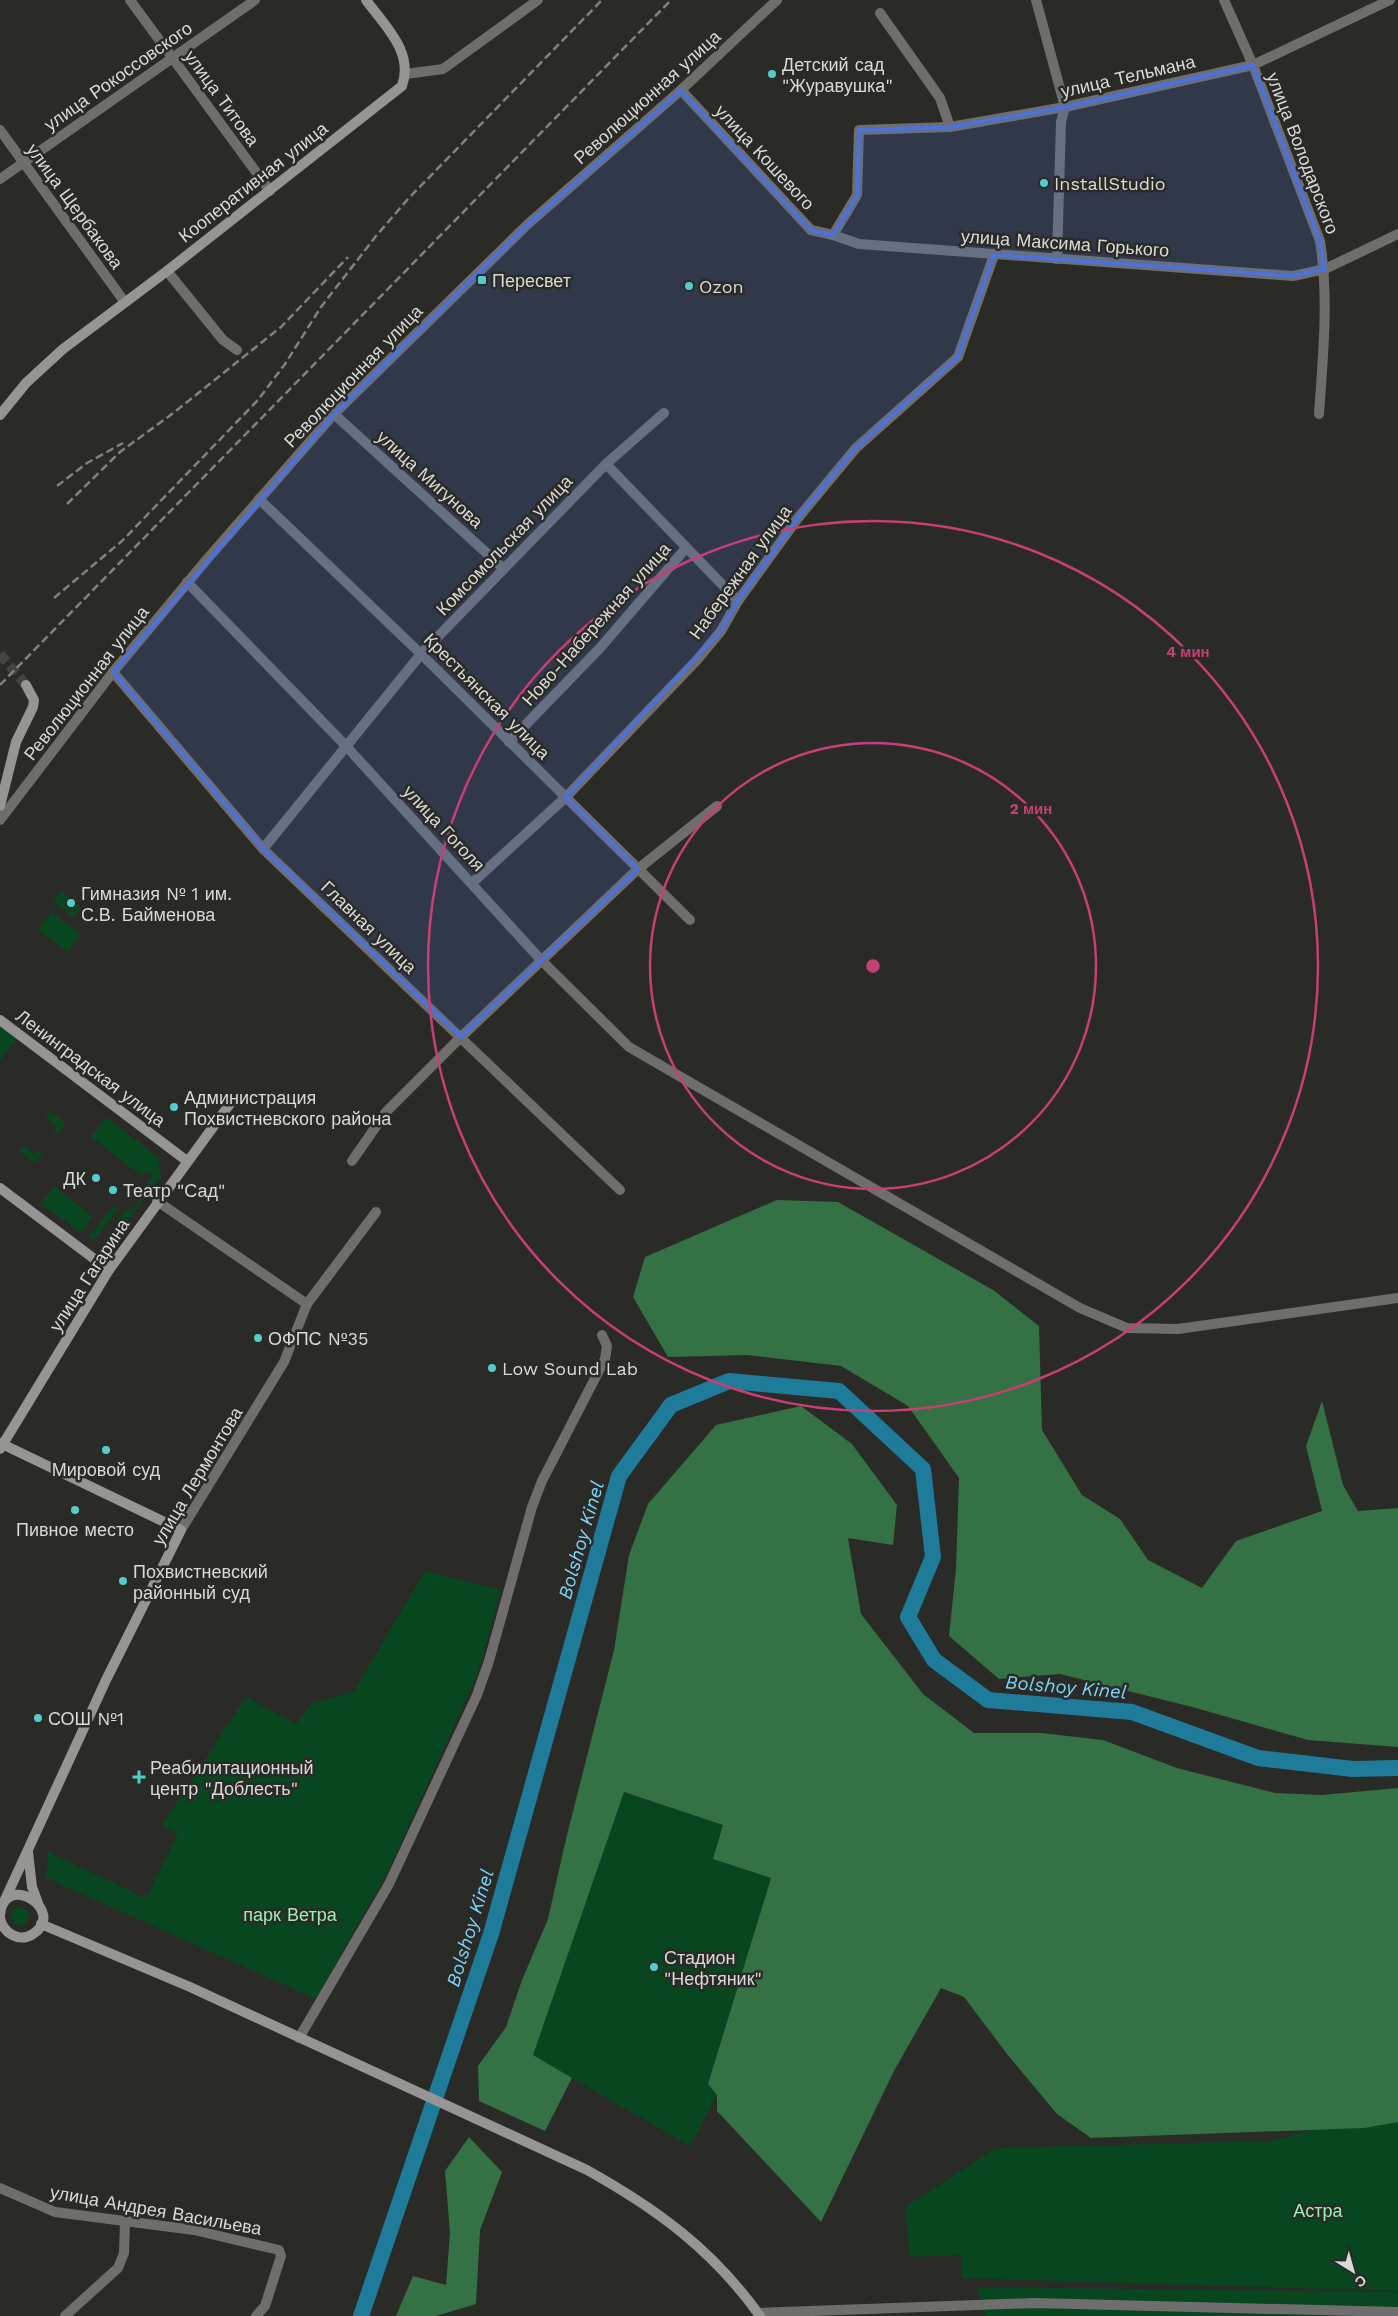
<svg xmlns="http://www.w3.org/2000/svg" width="1398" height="2316" font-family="'Work Sans',sans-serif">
<rect width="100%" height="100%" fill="#2a2a27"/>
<g fill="#08461f">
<path d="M61,891L81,907L73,917L53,901Z"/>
<path d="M51,912L81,934L68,952L38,930Z"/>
<path d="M0,1025L17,1038L0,1061Z"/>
<path d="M50,1111L66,1124L58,1134L53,1130L57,1126L45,1116Z"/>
<path d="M106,1117L158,1157L161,1176L124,1226L117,1221L124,1212L134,1208L137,1204L139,1193L153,1175L146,1171L142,1176L91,1137Z"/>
<path d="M24,1146L34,1154L38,1149L43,1153L35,1163L20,1152Z"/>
<path d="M54,1186L92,1216L82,1233L41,1204Z"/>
<path d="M113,1206L118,1209L94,1240L89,1237Z"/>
<path d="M425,1571L501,1590L477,1676L388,1871L316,1999L46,1878L48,1852L146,1898L178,1833L162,1825L246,1697L296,1724L311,1704L354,1691Z"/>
<path d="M623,1792L723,1825L714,1859L771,1878L708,2084L717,2095L690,2146L532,2055Z"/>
<circle cx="20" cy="1916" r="9"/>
<path d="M1398,2108V2291L961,2278V2255L910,2257L905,2207L996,2148L1270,2141Z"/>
<path d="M977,2287L1398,2292V2316H985Z"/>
</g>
<g fill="#347145">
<path d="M777,1200L838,1202L993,1290L1039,1326L1042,1430L1082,1495L1120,1519L1148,1560L1202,1588L1236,1541L1322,1511L1306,1446L1322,1401L1343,1485L1358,1511L1398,1508V1747L1308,1740L1196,1708L1060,1674L999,1679L949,1636L956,1569L959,1478L908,1406L841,1366L748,1355L668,1357L633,1297L645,1257Z"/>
<path d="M801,1406L852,1444L897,1505L893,1545L848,1538L861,1614L923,1694L974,1733H1041L1103,1740L1177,1768L1275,1793L1322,1795L1398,1788V2122L1364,2128L1091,2138L1057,2114L1007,2054L964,1997L941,1988L894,2071L821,2222L717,2111V2095L708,2084L771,1878L713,1859L723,1825L624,1792L533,2055L572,2078L545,2131L479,2101L478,2066L506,2027L522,1980L548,1919L566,1839L614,1650L629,1555L648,1504L716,1425Z"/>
<path d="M469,2137L502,2172L480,2230L476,2304L436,2316H396L413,2276L446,2285L450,2233L445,2171Z"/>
</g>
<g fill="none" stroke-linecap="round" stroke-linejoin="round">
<path stroke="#1f7b9a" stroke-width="16" d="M361,2316L491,1934L619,1476L671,1405L729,1381L839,1391L923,1469L933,1557L908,1617L934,1660L988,1700L1132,1712L1258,1758L1353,1769L1398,1768"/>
<path stroke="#444441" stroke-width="10" stroke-dasharray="10 5" stroke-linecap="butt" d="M0,654L26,685"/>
<g stroke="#6f6e6d" stroke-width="10">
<path d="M130,0L270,191"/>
<path d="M1036,0L1065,107L1061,122L1057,259"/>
<path d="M1224,0L1253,65L1320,241C1329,298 1323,356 1319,414"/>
<path d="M880,13L940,98L950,127"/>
<path d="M406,74L443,69L538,0"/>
<path d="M681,90L811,230L833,235L859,244L1293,276L1325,269L1398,234"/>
<path d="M0,130L124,301"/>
<path d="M0,179L255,0"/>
<path d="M833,235L857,195L859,130L950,127L1065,107L1253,65L1390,0"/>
<path d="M167,271L223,340L237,350"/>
<path d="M334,414L503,568"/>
<path d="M606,464L738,601"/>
<path d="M259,499L421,654L690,920"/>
<path d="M187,582L346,746L541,960L629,1047L1080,1308L1127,1328L1178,1329L1398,1298"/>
<path d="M113,672L263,849L620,1190"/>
<path d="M509,742L600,648L686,548"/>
<path d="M0,820L113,672L208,558L334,414L528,224L681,90L777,0"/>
<path d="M263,849L421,654L606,464L664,413"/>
<path d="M472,883L566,797L697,660L721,631L738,601L798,518L856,448L958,357L994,255"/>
<path d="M352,1161L386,1112L461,1037L638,869L717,806"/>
<path d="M157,1201L307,1304"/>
<path d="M181,1530L284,1362L307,1304L376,1212"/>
<path d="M299,2038L389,1884L477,1695L489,1661L532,1507L542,1481L605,1359L607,1346L602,1335"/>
<path d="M0,2188L55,2212L194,2230L279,2250L281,2256L265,2306L256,2316"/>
<path d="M758,2313L1034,2303L1398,2312"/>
<path d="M65,2316L118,2268L124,2253L125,2221"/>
</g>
<g stroke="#979593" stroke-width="10">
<path d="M0,415L26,383L63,349L167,271L402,86C414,52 385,26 366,0"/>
<path d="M0,806L16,742L33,707L34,700L26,685"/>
<path d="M0,1020L187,1161"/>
<path d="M0,1188L109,1270"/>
<path d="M0,1443L181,1530L106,1680L3,1904"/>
<path d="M0,1449L109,1270L232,1101"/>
<path d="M28,1852L32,1887L38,1903"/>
<path d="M0,1915C4,1870 68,1911 33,1934C19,1943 3,1933 0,1918"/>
<path d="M41,1924L190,1987L587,2170C657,2209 713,2250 760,2316"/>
</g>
<g stroke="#82827f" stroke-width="2.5" stroke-dasharray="8 4" stroke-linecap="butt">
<path d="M57,486L87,463L123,443"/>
<path d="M67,504L120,452L172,414L281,327L348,257"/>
<path d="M54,598L122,541L258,400L285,364L321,307L376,236L408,199L602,0"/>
<path d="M0,685L671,0"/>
</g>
</g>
<path fill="#4c71d8" fill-opacity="0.2" stroke="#4c71d8" stroke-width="4" stroke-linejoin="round" d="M1253,65L1320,241L1325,269L1293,276L994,255L958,357L856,448L798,518L738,601L721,631L566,797L638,869L461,1037L263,849L113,672L334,414L528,224L681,90L811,230L833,235L857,195L859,130L950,127L1065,107Z"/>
<g fill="none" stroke="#c73f74" stroke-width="2.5">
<circle cx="873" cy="966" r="223"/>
<circle cx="873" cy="966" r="445"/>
</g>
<g fill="#53cdcb" stroke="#2a2a27" stroke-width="2">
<circle cx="772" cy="74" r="5"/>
<circle cx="1044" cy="183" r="5"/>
<rect x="477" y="275" width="10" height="10" rx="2.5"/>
<circle cx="689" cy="286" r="5"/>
<circle cx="71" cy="903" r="5"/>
<circle cx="174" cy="1107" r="5"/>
<circle cx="96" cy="1178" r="5"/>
<circle cx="113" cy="1190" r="5"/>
<circle cx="258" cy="1338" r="5"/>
<circle cx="492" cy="1368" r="5"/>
<circle cx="106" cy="1450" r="5"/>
<circle cx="75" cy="1510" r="5"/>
<circle cx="123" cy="1581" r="5"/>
<circle cx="38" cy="1718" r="5"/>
<path d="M136.5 1769.5h5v5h5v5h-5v5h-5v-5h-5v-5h5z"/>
<circle cx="654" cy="1967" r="5"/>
</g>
<g text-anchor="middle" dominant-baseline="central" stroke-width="5" stroke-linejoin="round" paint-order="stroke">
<g font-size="18" fill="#d9d9d7" stroke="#2a2a27" text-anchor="start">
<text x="782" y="64">Детский сад<tspan x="782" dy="21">"Журавушка"</tspan></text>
<text x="1054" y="183">InstallStudio</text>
<text x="492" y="280">Пересвет</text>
<text x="699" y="286">Ozon</text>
<text x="81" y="893">Гимназия № 1 им.<tspan x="81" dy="21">С.В. Байменова</tspan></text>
<text x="184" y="1097">Администрация<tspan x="184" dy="21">Похвистневского района</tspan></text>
<text x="86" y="1178" text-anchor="end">ДК</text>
<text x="123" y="1190">Театр "Сад"</text>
<text x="268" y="1338">ОФПС №35</text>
<text x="502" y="1368">Low Sound Lab</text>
<text x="106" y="1469" text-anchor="middle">Мировой суд</text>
<text x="75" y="1529" text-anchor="middle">Пивное место</text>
<text x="133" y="1571">Похвистневский<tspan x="133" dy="21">районный суд</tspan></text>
<text x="48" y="1718">СОШ №1</text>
<text x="150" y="1767">Реабилитационный<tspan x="150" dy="21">центр "Доблесть"</tspan></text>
<text x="664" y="1957">Стадион<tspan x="664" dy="21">"Нефтяник"</tspan></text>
</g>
<g font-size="18" fill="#d9d9d7" stroke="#2a2a27">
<text transform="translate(118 76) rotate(-35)">улица Рокоссовского</text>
<text transform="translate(1128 76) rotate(-13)">улица Тельмана</text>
<text transform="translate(647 97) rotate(-42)">Революционная улица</text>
<text transform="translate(222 98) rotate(54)">улица Титова</text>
<text transform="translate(1303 153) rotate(69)">улица Володарского</text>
<text transform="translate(765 157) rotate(47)">улица Кошевого</text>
<text transform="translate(253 182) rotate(-38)">Кооперативная улица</text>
<text transform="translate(75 206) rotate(54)">улица Щербакова</text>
<text transform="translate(1065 243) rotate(4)">улица Максима Горького</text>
<text transform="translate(353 376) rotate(-46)">Революционная улица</text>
<text transform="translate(430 479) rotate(42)">улица Мигунова</text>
<text transform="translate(504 545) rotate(-46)">Комсомольская улица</text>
<text transform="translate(740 572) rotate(-54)">Набережная улица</text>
<text transform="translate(596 624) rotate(-48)">Ново-Набережная улица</text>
<text transform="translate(86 683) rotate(-52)">Революционная улица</text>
<text transform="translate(487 696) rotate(45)">Крестьянская улица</text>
<text transform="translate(444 828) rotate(47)">улица Гоголя</text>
<text transform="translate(369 927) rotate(44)">Главная улица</text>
<text transform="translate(91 1068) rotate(37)">Ленинградская улица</text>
<text transform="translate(89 1275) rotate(-57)">улица Гагарина</text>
<text transform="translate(197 1476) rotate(-59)">улица Лермонтова</text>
<text transform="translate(156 2210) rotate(10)">улица Андрея Васильева</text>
</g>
<g font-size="18" fill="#9af1ae" stroke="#2a2a27">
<text x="290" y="1914">парк Ветра</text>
<text x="1318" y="2210">Астра</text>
</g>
<g font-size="19" font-style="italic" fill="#7bd4f8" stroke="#2a2a27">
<text transform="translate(581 1540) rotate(-74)">Bolshoy Kinel</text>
<text transform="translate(1066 1687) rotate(5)">Bolshoy Kinel</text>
<text transform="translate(470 1928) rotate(-73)">Bolshoy Kinel</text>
</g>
</g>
<circle cx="873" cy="966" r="8" fill="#c73f74" stroke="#2a2a27" stroke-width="2.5"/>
<g font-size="15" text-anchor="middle" font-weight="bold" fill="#c73f74" stroke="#2a2a27" stroke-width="5" stroke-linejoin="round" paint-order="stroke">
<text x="1188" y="657">4 мин</text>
<text x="1031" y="814">2 мин</text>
</g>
<g transform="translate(1353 2271) rotate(143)" stroke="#2a2a27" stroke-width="4" paint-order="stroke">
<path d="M0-4L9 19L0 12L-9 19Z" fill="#d9d9d7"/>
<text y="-8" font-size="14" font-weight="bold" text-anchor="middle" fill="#d9d9d7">С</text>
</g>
</svg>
